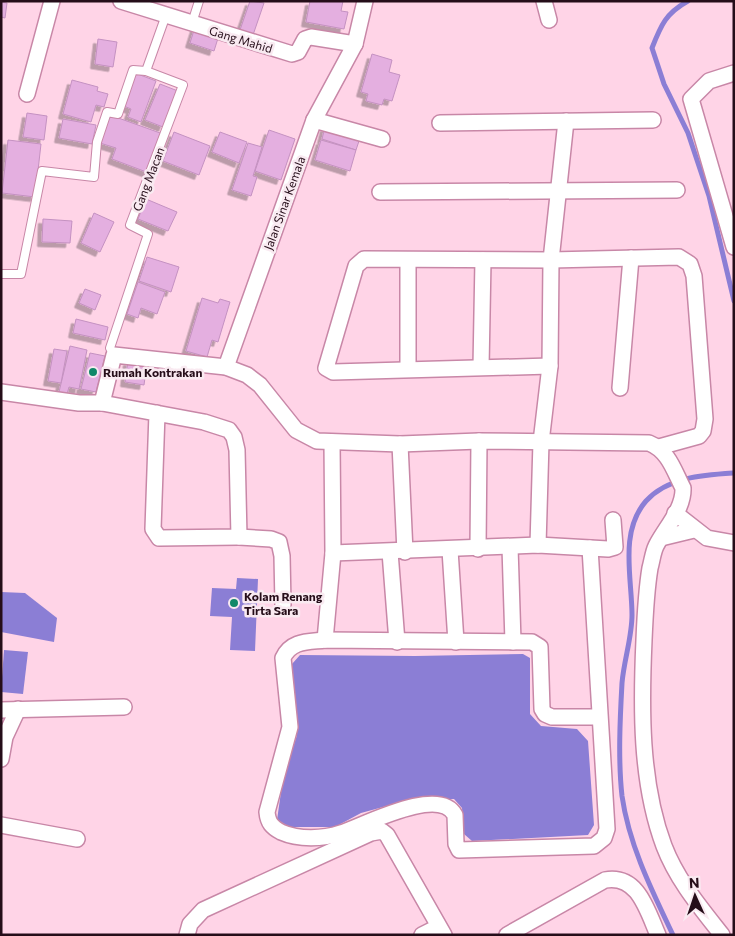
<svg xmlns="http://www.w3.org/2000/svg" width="735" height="936" font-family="Commissioner,sans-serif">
<defs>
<filter id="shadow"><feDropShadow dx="-4.5" dy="4.5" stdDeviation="0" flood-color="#0004"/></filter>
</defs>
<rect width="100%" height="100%" fill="#ffd4e7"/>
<g fill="#8b7ed5">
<path d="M237,578L258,579L255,651L230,650L232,617L210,616L212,588L236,589Z"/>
<path d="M1,592L25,593L57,618L54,642L1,632Z"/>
<path d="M4,650L28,652L23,694L1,692Z"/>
<path d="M523,654L530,658V714L541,726L577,729L588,741L594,825L588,835L472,841L464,834L462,808L454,799L405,801L361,813L335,827H290L277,820L283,778L297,735L292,664L300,655L415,656Z"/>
</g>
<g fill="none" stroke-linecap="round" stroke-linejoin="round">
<g stroke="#8b7ed5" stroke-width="5">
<path d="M688,1C666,13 661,25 652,48L664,84L688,133L709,196L734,301"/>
<path d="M673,935C652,891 629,845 622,796C618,760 620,719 622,683C624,660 632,637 632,615C632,578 619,532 646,501C668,477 703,475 734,473"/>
</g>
</g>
<g fill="#e4afe0" stroke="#c491c1" filter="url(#shadow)">
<path d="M250,1L264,3L253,35L240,30Z"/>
<path d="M310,1H343L341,11L348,12L344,29L306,22Z"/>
<path d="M1,2L7,3L5,18L1,17Z"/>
<path d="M195,27L219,35L214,51L190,43Z"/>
<path d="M98,39L117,42L113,67L95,64Z"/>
<path d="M372,54L392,60L389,72L400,75L392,101L384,99L382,105L366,101L368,94L361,92Z"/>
<path d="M135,73L156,81L141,122L128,117L131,109L124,106Z"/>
<path d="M72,80L98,87L97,91L108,94L104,107L96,105L91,122L63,114Z"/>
<path d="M160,84L178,91L163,127L145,120Z"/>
<path d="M27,113L47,116L44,140L23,137Z"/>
<path d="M110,115L163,134L149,173L112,159L116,148L100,143Z"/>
<path d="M63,119L96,125L92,144L59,138Z"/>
<path d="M325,127L360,138L356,150L322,139Z"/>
<path d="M269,130L295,139L281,180L255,171Z"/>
<path d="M174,132L210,146L199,175L163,161Z"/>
<path d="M220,132L247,142L239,163L212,152Z"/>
<path d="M8,140L41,144L35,197L2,193Z"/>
<path d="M321,140L356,150L350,171L315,160Z"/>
<path d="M248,143L262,147L253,176L257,177L251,196L232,190Z"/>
<path d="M146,199L177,212L168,231L138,219Z"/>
<path d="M94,213L114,222L100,252L81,243Z"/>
<path d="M43,219L72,221L70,243L42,242Z"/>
<path d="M147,257L179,267L171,292L139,281Z"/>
<path d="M138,282L165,292L157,314L141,308L138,318L127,314Z"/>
<path d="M85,289L101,295L95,310L79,303Z"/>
<path d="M202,298L218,303L220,299L230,302L218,342L212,340L207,357L186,351Z"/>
<path d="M76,319L108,327L105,340L73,333Z"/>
<path d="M70,346L87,350L79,389L69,387L67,394L59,392Z"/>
<path d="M54,349L67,351L61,383L48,381Z"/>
<path d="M90,353L105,356L96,392L81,389Z"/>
<path d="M128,361L147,363L144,385L125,382Z"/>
</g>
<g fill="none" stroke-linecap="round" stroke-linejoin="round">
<defs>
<g id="lane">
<path d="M192,23L199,1"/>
<path d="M1,274H21L42,171L94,177L97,142L107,112L118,114L133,70L146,71"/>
<path d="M114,355L110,348L148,234L130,225L183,85L146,71L166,15"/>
</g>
<g id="street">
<path d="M121,1L292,54L298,52L305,39L311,37L355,44"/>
<path d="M544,1L549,20"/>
<path d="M734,73L709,81L691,99L734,247"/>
<path d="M27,94L52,1"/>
<path d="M314,120L382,139"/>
<path d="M440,123L653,120"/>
<path d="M380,192L677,190"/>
<path d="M550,366L333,372L326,368L356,266L364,259L551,260L679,257L690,264L694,276L705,419L703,431L699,436L659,447"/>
<path d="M226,367L314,120L355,44L365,1"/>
<path d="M481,367L483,260"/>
<path d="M408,369V260"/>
<path d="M620,388L631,258"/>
<path d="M1,392L79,403H102L204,422L229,430L234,437L237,450L239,537L159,538L153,529L157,413"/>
<path d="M102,403L114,355L226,367L247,375L260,385L296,430L317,441L400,444L479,441L649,443C669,451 674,471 683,488C684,509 665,528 656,546C653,552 652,561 650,568C646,592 645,616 644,640C641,707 640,782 664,846C677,880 700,907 722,935"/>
<path d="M400,444L405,552"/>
<path d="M675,513L707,538L734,543"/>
<path d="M239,537L271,539L279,542L282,556L283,605"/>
<path d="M661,538L694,530"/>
<path d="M538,545L541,442L550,366L551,260L566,121"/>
<path d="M510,547L513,642"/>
<path d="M590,548L607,829L604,838L594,846L459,850L456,844L455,815C439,785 363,826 341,833C323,839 299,840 281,832C272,827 268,823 267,812L290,727L283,658C291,640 309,642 325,640L532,642L540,647L542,709L545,714L552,717H600"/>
<path d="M478,549L479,441"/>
<path d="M450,550L456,642"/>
<path d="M390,552L397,642"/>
<path d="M333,553L538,545L608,549L615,547L613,520"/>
<path d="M325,640L333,553L332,442"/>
<path d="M1,710L124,707"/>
<path d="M1,759L5,737L18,709"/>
<path d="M1,825L77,839"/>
<path d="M187,935L190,924L203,910L371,833L382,831L387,835L444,935"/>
<path d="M422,935L438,927"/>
<path d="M507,935L605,880C638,874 647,910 658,935"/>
</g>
</defs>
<use href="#lane" stroke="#c887a7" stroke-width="10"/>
<use href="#street" stroke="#c887a7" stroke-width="18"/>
<use href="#lane" stroke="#fff" stroke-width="8"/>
<use href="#street" stroke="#fff" stroke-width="15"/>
</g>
<g fill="#118869" stroke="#f9eaf1" stroke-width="2">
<circle cx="93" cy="372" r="5"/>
<circle cx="234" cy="603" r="5"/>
</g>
<g text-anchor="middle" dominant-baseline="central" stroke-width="5" stroke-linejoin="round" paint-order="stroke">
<g font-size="12" fill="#250d19" stroke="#f9eaf1">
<text transform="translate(241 39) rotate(17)">Gang Mahid</text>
<text transform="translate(148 179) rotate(-69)">Gang Macan</text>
<text transform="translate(284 203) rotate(-70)">Jalan Sinar Kemala</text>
</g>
<g font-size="12" font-weight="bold" fill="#250d19" stroke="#f9eaf1" text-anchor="start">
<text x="103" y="372">Rumah Kontrakan</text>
<text x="244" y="596">Kolam Renang<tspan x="244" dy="14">Tirta Sara</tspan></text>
</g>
</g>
<rect width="735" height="936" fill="none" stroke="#250d19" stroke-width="5"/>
<g transform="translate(695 896) rotate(357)" stroke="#f9eaf1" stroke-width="4" paint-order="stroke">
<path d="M0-4L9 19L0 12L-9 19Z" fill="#250d19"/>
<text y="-8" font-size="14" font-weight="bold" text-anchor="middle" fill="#250d19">N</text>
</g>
</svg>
